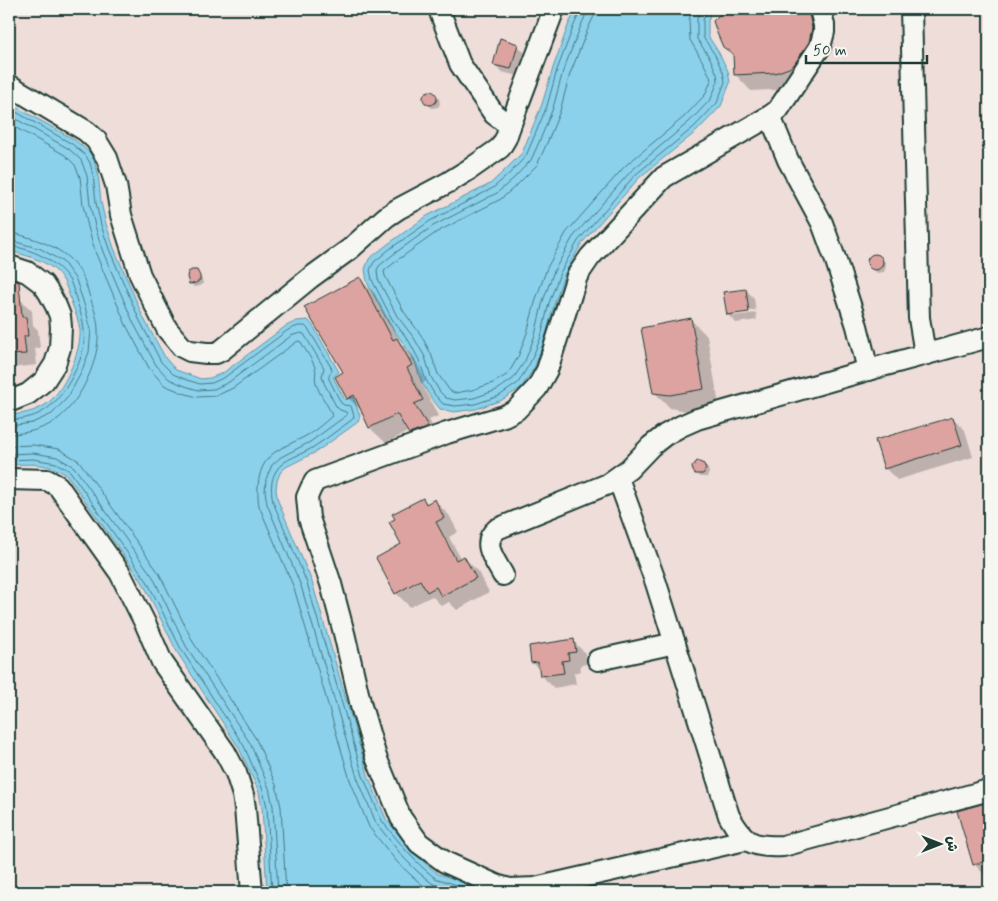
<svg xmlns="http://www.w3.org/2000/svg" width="998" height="901" font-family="Mynerve,'Playpen Sans Arabic',sans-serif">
<rect width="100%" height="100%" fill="#eeddd9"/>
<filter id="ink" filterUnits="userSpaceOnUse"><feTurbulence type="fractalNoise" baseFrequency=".02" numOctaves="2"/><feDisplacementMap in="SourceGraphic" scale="10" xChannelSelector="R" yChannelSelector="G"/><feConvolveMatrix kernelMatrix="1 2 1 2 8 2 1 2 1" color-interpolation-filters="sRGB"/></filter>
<g filter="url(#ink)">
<g fill="#8bd1ec" stroke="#6096a2">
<path d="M577,9H712L708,21V36L719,53L728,71L730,83L721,106L697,131L639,178L582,243L564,275L554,305L545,338L535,366L522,387L502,400L476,409L454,412L440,409L431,398L421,381L415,362L404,344L388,322L367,282L365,269L369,259L388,244L427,216L490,184L505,170L522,153L542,104L553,68L569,23Z"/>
<path d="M9,103L75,140L90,153L94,161L98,173L101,202L106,224L114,248L143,317L166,359L176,370L201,379L210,378L223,373L286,326L297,321L308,320L313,326L339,372L333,377L345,400L353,397L360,416L358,422L316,452L286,467L280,473L277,481L276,490L278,501L312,582L368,775L386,819L412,850L425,863L438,874L462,881L484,892H267L262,808L259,792L239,748L177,652L143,583L67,475C46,462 32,464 9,465V415C22,414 34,412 45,405C63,394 82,350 80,330C79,321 75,312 72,304C68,291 65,279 55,270C42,259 25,255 9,251Z"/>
</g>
<g fill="#0003" fill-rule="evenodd">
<path d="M726,9H812L828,45L825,58L810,81L791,89L751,91L735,74L734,56L724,46L714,21Z"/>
<path d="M517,45L525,53L518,76L502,72L494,64Z"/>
<path d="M427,92H431L439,98L440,104L438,107L432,108L425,101V95Z"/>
<path d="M872,256H877L885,262L886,266L884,272L877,273L870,266L869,260Z"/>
<path d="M196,272L202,279L203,284L200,286L194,287L190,283Z"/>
<path d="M360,279L375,294L401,343L413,355L426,381L422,384L438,416L429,420L442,442L426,449L409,431L386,443L370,428L364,413L348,398L345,373Z"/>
<path d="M746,290L754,298L757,320L736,323L728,315ZM755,310L756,313L733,316V313Z"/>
<path d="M20,299L32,311L33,325L38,330L40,348H35L37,365L11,368L9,365V300Z"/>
<path d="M691,320L707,336L719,405L687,411L670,408L654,392Z"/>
<path d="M953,418L965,430L973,457L897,480L885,468Z"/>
<path d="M704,465L708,469L709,473L707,477H700L696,473Z"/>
<path d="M423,499L428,504L435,501L449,515L458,532L449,537L461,559L464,557L478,572L489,592L457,610L449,602L442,606L432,596L410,607L396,593L403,545Z"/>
<path d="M573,641L585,653L587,664L580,665L581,671L574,673L576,684L554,688L542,676L541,671L532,662Z"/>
<path d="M989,803V879L974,864L959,812Z"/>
</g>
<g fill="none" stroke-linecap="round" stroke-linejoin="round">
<g stroke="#4a787e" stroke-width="1">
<path d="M581,9L580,12L574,25L557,70L547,106L526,156L509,174L493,188L430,221L391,248L374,262L370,270L372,280L392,319L409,341L419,360L426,380L435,395L443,404L455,406L475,404L499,396L518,383L530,363L541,337L549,303L560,273L578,241L635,175L694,127L717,103L725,82L723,72L715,55L703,37V20L707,9"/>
<path d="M587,9L586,14L580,28L563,71L553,108L540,140L531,160L513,179L497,193L433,226L395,253L379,266L377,270L378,279L397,316L414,338L425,357L431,377L440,392L446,398L455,400L474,398L497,390L513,379L525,361L535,335L543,301L554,271L573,237L631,171L689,122L711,99L718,81L717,74L710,58L697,39V19L700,9"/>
<path d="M595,9L594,16L587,31L570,74L560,111L547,143L537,165L518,184L501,199L437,232L399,259L384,271L385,276L404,312L421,335L431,354L438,374L450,391L455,393L472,390L493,383L508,374L518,357L527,333L536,299L547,268L566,233L625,166L684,117L705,95L711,81L710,76L703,62L690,40L689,20L692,9"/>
<path d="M9,108L72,144L86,156L90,163L93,174L96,203L101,225L109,249L139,319L161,362L173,374L187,380L200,384L212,383L225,377L288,330L298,326H305L309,330L332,369C332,373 328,374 329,379L341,403L344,405L351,406L354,416L353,419C340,428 328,438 315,446C303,455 283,458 276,471C270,481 271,492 273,502L307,583L363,776L382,821L408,853L422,867L435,878L460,886L473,892"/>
<path d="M9,115L69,149L81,160L87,176L90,205L95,226L103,252L133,322L156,365L169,379L185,386L198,390L214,389L229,382L291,336L300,333L304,334L324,368L322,376L324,383L336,406L340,410L346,412L347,415L310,442L281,457L272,465L266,479L265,491L267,504L301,586L357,777L376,823L403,857L418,872L433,884L458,892"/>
<path d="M9,124L65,155L75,165L80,177L83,205L88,227L96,254L126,325L149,368L164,385L183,393L197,397L216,396L233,388L295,343L298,341L301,342C305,350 312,359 315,367C317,372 314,378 316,383C319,395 329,405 332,416C324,423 314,432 304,437C294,442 284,446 275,452C258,464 256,486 259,506L294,588L350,780L369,827L397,862L412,876L427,889L434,892"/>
<path d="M9,233C15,233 21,235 27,237C49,243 71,254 82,275C86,283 88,292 91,300C94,309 98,320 98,330C100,359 82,399 59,418C46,429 25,434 9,434"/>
<path d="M9,240L41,249L63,262L76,280L85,307L91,330L89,352L81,373L68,397L52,414L32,423L9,426"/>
<path d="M9,246C31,248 58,261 70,281C73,287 75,296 77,302C88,333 87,350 71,379C56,406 41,419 9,420"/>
<path d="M9,446L33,445L59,449L79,461L159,573L193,642L256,739L276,785L281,807L286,892"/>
<path d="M9,454L33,453L57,457L74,467L153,577L186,646L250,743L269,788L273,806L278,892"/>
<path d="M9,460L33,459L56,463L70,471L147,581L181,649L244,746L263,790L267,807L272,892"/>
</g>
</g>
<g fill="#dda3a0" stroke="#1f3d34">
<path d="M725,9H808L812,28L809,42L794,65L789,68L775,73L734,75L733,54L723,47L717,33L713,21Z"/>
<path d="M500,38L518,44L511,69L493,65Z"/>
<circle cx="430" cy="98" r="7"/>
<circle cx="875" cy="262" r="8"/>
<path d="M192,270H197L200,276V280L196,283L189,284L187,277L188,272Z"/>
<path d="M360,277L393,340L397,338L412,365L407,368L423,400L414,404L428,426L423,429L409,434L397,414L369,428L354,395L347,399L335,377L343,372L304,307Z"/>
<path d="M9,278L19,282L22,317H26L28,336H24L26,354L9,355Z"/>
<path d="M746,289L749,312L727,315L723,292Z"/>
<path d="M691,318L704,389L670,395L653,393L641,328Z"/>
<path d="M953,417L962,445L884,469L875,440Z"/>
<path d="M697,461L704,464L706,469L703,474H695L693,471L692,467Z"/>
<path d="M423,498L426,504L435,499L444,518L436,522L456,560L464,556L476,578L441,596L436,587L427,592L420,580L395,594L376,558L401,544L389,522L395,519L392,514Z"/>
<path d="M574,639L576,652L568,653L569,660L562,661L564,673L540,676L538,662L531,663L529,646Z"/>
<path d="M989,802V860L973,865L957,811Z"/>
</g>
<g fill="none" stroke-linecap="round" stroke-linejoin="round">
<defs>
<g id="minor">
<path d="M911,9L919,318L923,342L927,354"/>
<path d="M9,85L86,131L96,140L107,158L116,185L121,215L140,275L167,329L182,347L190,351L206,353H216L222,350L310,278L350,249L386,217L398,209L449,182L470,169L500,148L506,138L510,126L494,114L460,64L441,15L440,9"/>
<path d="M770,116L788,160L822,223L836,261L857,326L868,370"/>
<path d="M510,126L554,9"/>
<path d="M9,266L27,272L43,284L49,293L56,306L60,316L61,327L60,348L55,364L44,381L28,394L13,400L9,401"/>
<path d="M618,478L656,583L729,816C744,842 751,848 783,846L989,790"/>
<path d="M9,479L47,480L58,486L120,573L146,625L162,662L225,752L236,773L243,795L245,808L252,892"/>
<path d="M503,575C495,560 480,543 497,529L608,484L629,469L651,446L665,435L681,426L697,419L868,370L989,337"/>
<path d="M598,660L675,643"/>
<path d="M745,840L535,888L510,889L496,885L445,862L419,843L401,818L376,757L361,706L344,633L331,584L309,518L307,497L311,488L315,481L447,433L504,416L516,410L537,388L547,370L577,276L590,257L664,177L770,116L778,110L820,47L824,32V25L820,9"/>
</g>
</defs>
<use href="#minor" stroke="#1f3d34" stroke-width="24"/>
<use href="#minor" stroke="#f6f6f2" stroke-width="20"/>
</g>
</g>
<rect width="998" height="901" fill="none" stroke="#f6f6f2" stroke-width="30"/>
<rect x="15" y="15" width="968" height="871" fill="none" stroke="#1f3d34" stroke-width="2" filter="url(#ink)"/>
<g transform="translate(940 844) rotate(90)" stroke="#f6f6f2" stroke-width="4" paint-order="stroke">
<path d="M0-4L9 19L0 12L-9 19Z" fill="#1f3d34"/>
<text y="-8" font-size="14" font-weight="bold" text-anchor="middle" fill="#1f3d34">ش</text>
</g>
<path d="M806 55v8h121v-8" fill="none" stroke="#1f3d34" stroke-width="2.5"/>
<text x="813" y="55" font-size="15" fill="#1f3d34" stroke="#f6f6f2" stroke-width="4" paint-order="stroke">50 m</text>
</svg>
